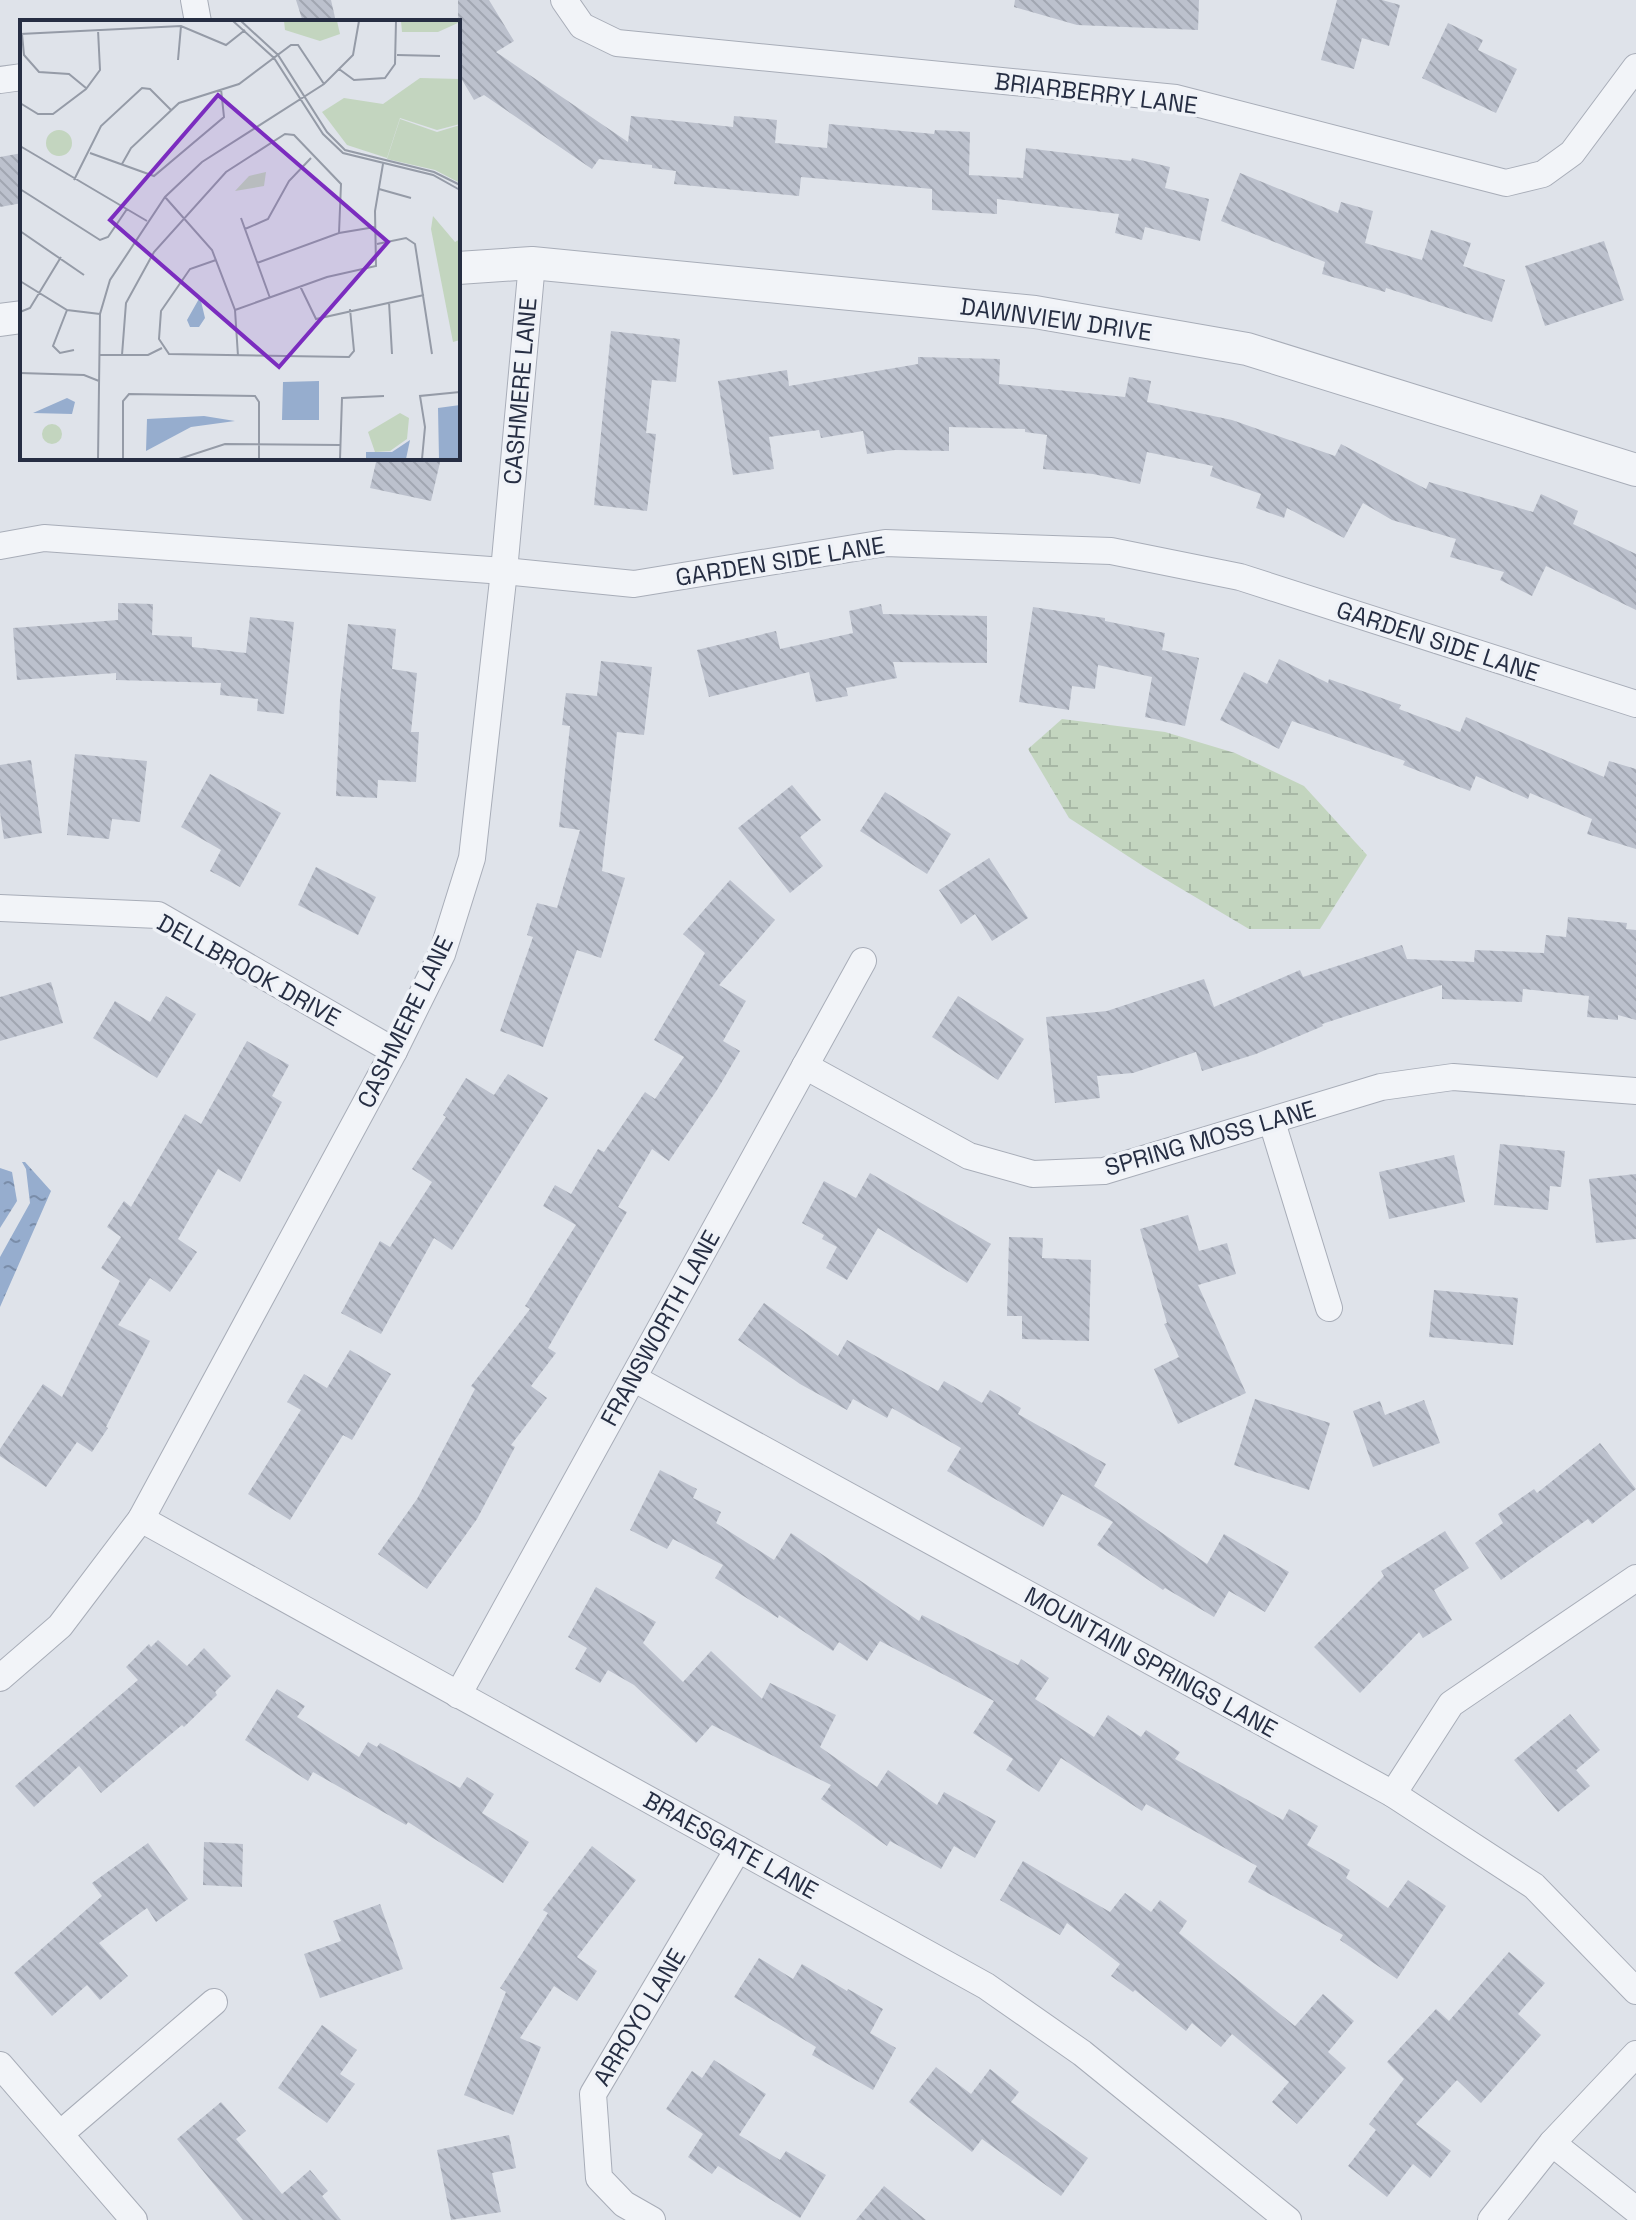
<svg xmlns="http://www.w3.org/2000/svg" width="1636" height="2220" font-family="'Space Grotesk',sans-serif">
<defs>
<pattern id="wetland-marsh" width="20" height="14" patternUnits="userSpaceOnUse" patternTransform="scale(2)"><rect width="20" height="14" fill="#c3d5bf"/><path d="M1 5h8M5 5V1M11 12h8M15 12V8" fill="none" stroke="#a7b7a5"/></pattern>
<pattern id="water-ripples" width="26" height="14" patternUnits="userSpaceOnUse" patternTransform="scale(2)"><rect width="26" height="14" fill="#96adce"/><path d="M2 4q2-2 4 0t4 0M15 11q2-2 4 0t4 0" fill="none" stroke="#7a8da9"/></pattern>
<pattern id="building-back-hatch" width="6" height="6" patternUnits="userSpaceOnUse" patternTransform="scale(2)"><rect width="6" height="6" fill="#bcc1cd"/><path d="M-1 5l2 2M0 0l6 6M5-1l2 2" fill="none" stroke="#a1a6b1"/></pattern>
</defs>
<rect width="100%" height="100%" fill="#dfe3ea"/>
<path fill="url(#wetland-marsh)" d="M1062,719L1165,732L1235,753L1304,786L1367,855L1320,929H1249L1143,866L1069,818L1028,749Z"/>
<g fill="url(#water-ripples)">
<path d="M22,1162H25L51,1191L0,1307V1257L30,1203L26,1169Z"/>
<path d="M0,1168L12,1172L17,1201L0,1228Z"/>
</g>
<g fill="url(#building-back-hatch)">
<path d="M296,0H331L336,22H303Z"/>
<path d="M458,0H489L514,41L496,52L628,142L631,116L733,127L734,116L777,120L775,143L827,148L829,124L934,134L935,130L970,132L969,175L1023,178L1026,148L1131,161L1132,158L1170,167L1165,188L1209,199L1200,241L1145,227L1142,240L1115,233L1119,214L997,199V214L932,210V189L801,177L799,196L674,184L676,171L652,168V165L599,159L592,169L484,95L474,100L458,73Z"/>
<path d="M1015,0H1199L1198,30L1077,25L1014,7Z"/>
<path d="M1337,0H1382L1400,5L1389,46L1362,38L1354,69L1321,60Z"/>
<path d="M1448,23L1483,40L1478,50L1517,69L1496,113L1422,78Z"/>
<path d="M22,153V203L0,207V157Z"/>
<path d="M1240,173L1338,213L1341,202L1373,211L1365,243L1422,260L1431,230L1471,243L1463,266L1505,280L1492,322L1386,288L1385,292L1322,274L1325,262L1221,221Z"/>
<path d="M1604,241L1624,300L1545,326L1525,266Z"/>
<path d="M611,331L680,339L676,382L652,380L646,433L656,434L647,511L594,505Z"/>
<path d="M918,357L1000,359L999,384L1125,397L1129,377L1151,381L1147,402L1232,420L1335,456L1341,444L1426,489L1429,482L1533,512L1541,494L1578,511L1573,524L1636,554V610L1546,566L1532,596L1500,580L1504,572L1450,557L1456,539L1392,520L1363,503L1344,538L1287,508L1284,518L1256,508L1261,494L1210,476L1213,466L1147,452L1140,484L1093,474L1043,469L1047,435L1025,432V429L949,427V451L895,450L867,454L863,431L821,438L819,430L769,437L774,469L733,475L718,381L787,370L789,386L918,364Z"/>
<path d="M377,458H441L431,501L370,488Z"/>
<path d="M118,603L153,604L152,635L192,637V647L246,653L250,617L294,622L284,714L257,711L258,699L220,695L221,683L116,680V673L17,680L13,628L118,620Z"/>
<path d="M881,604L883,614L987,616V663L893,662L897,678L846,688L848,696L816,702L809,672L709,697L697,650L776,631L780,649L853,633L849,611Z"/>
<path d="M1033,607L1105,618V621L1165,633L1162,650L1199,658L1185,726L1145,717L1152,677L1098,665L1095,689L1072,686L1069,710L1019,702Z"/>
<path d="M348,624L396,629L392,669L417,673L411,732H419L416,782L378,780L377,798L336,796L340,699Z"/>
<path d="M1279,659L1328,683L1329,679L1401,705L1399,709L1460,732L1466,717L1604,777L1609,761L1636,769V849L1587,834L1592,819L1530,793L1528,799L1476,776L1470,791L1403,765L1405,761L1292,721L1279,749L1220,720L1244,672L1267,684Z"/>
<path d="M601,661L652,667L644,735L617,732L602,871L625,878L601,958L577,950L543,1047L500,1031L533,937L527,935L537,903L557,908L580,830L559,827L570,726L562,725L566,693L597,696Z"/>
<path d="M75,754L147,761L140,822L112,819L109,839L67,835Z"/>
<path d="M31,760L42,833L4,839L0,812V765Z"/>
<path d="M210,774L281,813L240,887L210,871L221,850L181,827Z"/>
<path d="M792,785L821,820L800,837L823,866L790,893L738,828Z"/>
<path d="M885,792L951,834L927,874L860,831Z"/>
<path d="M989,858L1028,918L992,941L975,914L961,924L939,890Z"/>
<path d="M316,867L376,897L358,935L298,905Z"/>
<path d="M730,880L775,920L719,985L746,1001L723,1041L740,1051L717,1090L669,1161L652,1149L618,1207L627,1212L548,1348L556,1353L531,1386L547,1398L511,1445L515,1447L477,1519L427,1589L378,1554L417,1499L475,1389L471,1386L530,1309L525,1306L576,1225L543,1206L555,1185L571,1194L598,1149L604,1152L645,1092L655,1099L684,1057L654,1040L705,953L683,934Z"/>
<path d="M1568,917L1627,923L1626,929L1636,930V1020L1618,1015V1020L1587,1017L1589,996L1523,989L1522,1002L1442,999V985L1322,1024L1323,1026L1256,1054L1202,1071L1196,1052L1133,1073L1097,1076L1100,1098L1055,1103L1046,1017L1107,1011L1204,979L1214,1007L1300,970L1303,977L1402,945L1407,959L1474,962L1475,950L1544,953L1546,935L1566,937Z"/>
<path d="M51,982L63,1023L0,1041V997Z"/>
<path d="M166,996L196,1014L157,1078L93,1038L115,1001L150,1022Z"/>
<path d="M958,996L1024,1039L998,1080L932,1037Z"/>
<path d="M247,1041L289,1065L272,1096L282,1102L240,1182L218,1169L178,1239L197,1252L170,1292L150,1278L118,1325L150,1341L106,1427L108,1428L92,1452L77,1442L46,1487L0,1456V1449L43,1384L62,1397L120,1281L101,1268L121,1237L107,1227L124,1201L131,1207L185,1114L201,1124Z"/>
<path d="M508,1074L548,1098L452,1250L434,1238L381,1334L341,1313L380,1241L390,1247L432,1182L412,1169L446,1117L443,1115L466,1078L494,1095Z"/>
<path d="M1500,1144L1565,1151L1561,1187L1550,1186L1548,1210L1494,1205Z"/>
<path d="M1454,1155L1465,1202L1389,1219L1379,1172Z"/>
<path d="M870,1173L991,1244L967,1283L878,1228L847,1280L826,1268L837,1247L822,1239L824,1235L802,1223L824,1181L856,1198Z"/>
<path d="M1636,1174V1239L1596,1243L1589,1179Z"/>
<path d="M1188,1215L1199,1251L1227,1243L1236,1274L1198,1285L1246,1393L1178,1424L1154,1369L1179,1357L1164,1324L1167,1323L1140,1229Z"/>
<path d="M1009,1237L1043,1238L1042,1258L1091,1260L1089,1341L1022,1339V1316H1007Z"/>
<path d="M1434,1290L1518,1298L1513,1345L1429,1337Z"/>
<path d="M764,1303L838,1356L847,1340L938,1391L944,1381L982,1403L990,1390L1021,1408L1018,1414L1106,1464L1094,1486L1207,1564L1224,1534L1289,1572L1265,1612L1229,1591L1214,1617L1165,1588L1163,1590L1097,1545L1113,1522L1062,1494L1043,1527L947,1471L961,1448L892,1408L887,1418L853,1399L847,1410L800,1384L738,1340Z"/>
<path d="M350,1350L391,1374L352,1440L343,1435L290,1520L248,1494L301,1410L287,1402L304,1374L327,1388Z"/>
<path d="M1255,1399L1330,1423L1309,1490L1234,1465Z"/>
<path d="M1424,1400L1440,1443L1373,1467L1353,1411L1380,1401L1385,1415Z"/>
<path d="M1600,1443L1636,1489L1592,1524L1588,1519L1501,1580L1475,1543L1503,1523L1498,1514L1534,1489L1537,1493Z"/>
<path d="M660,1470L697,1489L693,1498L721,1512L716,1523L774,1560L791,1533L919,1621L922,1615L1018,1665L1021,1659L1049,1678L1035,1699L1094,1737L1108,1715L1141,1737L1146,1730L1180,1752L1175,1759L1283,1820L1289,1809L1318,1826L1307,1845L1350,1870L1346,1878L1388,1908L1408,1880L1446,1906L1397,1979L1340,1940L1343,1935L1248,1882L1257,1866L1146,1804L1142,1811L1061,1758L1039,1792L1006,1770L1013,1759L973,1733L994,1701L880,1641L867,1661L839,1642L833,1651L779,1615L778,1618L715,1578L723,1565L673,1539L667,1549L630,1530Z"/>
<path d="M1445,1531L1469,1568L1434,1590L1452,1620L1423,1638L1419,1632L1360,1693L1314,1647L1384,1576L1381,1571Z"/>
<path d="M596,1587L656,1622L643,1643L683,1682L711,1651L762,1699L770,1683L836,1715L820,1747L877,1787L888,1770L937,1805L944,1792L996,1821L975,1858L954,1846L941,1869L890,1841L887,1846L821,1799L831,1785L712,1725L696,1743L634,1685L608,1670L600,1683L575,1669L587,1648L568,1637Z"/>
<path d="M158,1640L187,1666L204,1648L231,1676L215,1692L217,1695L184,1727L182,1725L101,1793L79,1766L34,1807L15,1786L138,1680L126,1667L149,1644L151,1647Z"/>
<path d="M277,1689L305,1706L297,1717L359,1757L368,1742L377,1747L380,1743L460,1788L467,1777L494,1794L482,1813L529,1842L503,1883L408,1822L406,1825L313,1772L308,1781L245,1740Z"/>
<path d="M1570,1714L1600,1750L1576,1770L1590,1786L1558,1812L1514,1760Z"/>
<path d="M204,1842L243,1844L242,1887L203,1885Z"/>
<path d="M148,1843L188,1899L156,1922L147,1908L99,1943L128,1976L100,2000L87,1985L52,2016L14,1973L102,1896L92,1883Z"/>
<path d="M592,1846L636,1880L577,1957L597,1971L577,2001L554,1986L520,2038L541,2047L513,2115L464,2095L506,1992L500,1988L548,1913L543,1910Z"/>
<path d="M1023,1861L1110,1912L1125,1893L1151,1912L1160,1900L1187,1921L1179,1933L1295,2026L1323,1994L1354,2021L1328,2052L1346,2068L1297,2124L1272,2102L1289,2082L1232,2034L1221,2047L1192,2023L1186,2031L1135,1990L1133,1992L1111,1976L1120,1964L1067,1923L1060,1935L1000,1900Z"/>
<path d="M380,1904L403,1969L320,1998L304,1954L341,1941L333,1921Z"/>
<path d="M1509,1952L1545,1983L1518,2014L1541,2035L1481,2103L1457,2080L1416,2124L1451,2151L1430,2178L1413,2164L1387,2197L1348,2166L1376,2130L1369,2124L1404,2079L1387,2062L1436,2009L1449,2021Z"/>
<path d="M759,1958L793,1979L802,1964L847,1991L848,1989L883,2009L870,2033L896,2048L873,2090L812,2055L816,2047L734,1997Z"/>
<path d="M322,2025L357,2050L340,2074L355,2084L327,2123L278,2088Z"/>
<path d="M714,2060L766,2094L739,2135L780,2160L786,2151L826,2175L800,2218L718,2166L712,2174L688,2157L703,2134L666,2109L692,2071L702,2078Z"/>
<path d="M936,2067L971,2094L990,2069L1019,2092L1011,2102L1088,2158L1061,2196L982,2139L972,2152L909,2102Z"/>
<path d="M221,2102L246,2131L236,2139L282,2194L310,2170L328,2191L322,2196L341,2220H243L177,2139Z"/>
<path d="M509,2135L516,2168L492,2173L501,2212L451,2220L437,2150Z"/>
<path d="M884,2186L926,2220H856Z"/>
</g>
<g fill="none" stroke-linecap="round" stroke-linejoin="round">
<defs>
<g id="minor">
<path d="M194,0L198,22"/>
<path d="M564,0L582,26L617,43L1176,98L1506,183L1543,174L1572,153L1636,67"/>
<path d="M0,80L22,77"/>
<path d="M0,546L44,538L504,571L634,584L885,543L1111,551L1240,577L1636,704"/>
<path d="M0,908L158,915L394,1051"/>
<path d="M805,1066L969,1156L1033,1174L1104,1171L1381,1087L1453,1077L1636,1091"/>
<path d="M1272,1122L1329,1308"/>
<path d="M633,1378L1393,1794L1534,1886L1636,1991"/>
<path d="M141,1519L986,1986L1082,2053L1288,2220"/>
<path d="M0,1678L60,1626L141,1519L394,1051L442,954L472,858L504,571L532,263"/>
<path d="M458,1695L863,961"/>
<path d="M1393,1794L1451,1704L1636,1578"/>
<path d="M0,2065L134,2220"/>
<path d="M60,2134L214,2002"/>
<path d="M1552,2143L1636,2210"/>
<path d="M652,2220L624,2204L599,2178L593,2094L738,1849"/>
<path d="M1491,2220L1552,2143L1636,2054"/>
</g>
<g id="tertiary">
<path d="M458,268L532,263L1035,312L1247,349L1636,470"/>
<path d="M0,320L22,317"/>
</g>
</defs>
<use href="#minor" stroke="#a8adb8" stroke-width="28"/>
<use href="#tertiary" stroke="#a8adb8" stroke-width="34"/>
<use href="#minor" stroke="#f2f4f8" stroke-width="26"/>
<use href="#tertiary" stroke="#f2f4f8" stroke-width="32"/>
</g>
<g text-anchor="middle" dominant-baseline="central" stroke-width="7" stroke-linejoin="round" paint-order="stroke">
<g font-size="24" fill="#262e43" stroke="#eff2f7">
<text transform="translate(1096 93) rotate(7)">BRIARBERRY LANE</text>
<text transform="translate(1056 319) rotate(8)">DAWNVIEW DRIVE</text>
<text transform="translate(520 391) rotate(-85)">CASHMERE LANE</text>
<text transform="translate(780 561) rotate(-9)">GARDEN SIDE LANE</text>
<text transform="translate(1438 641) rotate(18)">GARDEN SIDE LANE</text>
<text transform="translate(249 970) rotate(29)">DELLBROOK DRIVE</text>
<text transform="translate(405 1022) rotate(-64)">CASHMERE LANE</text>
<text transform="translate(1210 1138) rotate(-16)">SPRING MOSS LANE</text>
<text transform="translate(660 1328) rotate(-61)">FRANSWORTH LANE</text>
<text transform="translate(1151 1662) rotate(29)">MOUNTAIN SPRINGS LANE</text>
<text transform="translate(731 1845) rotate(29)">BRAESGATE LANE</text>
<text transform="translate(639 2017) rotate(-59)">ARROYO LANE</text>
</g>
</g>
<g transform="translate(20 20)">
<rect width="440" height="440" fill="#dfe3ea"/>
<path d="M381,1H440V2L418,12H382ZM400,58L440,59V104L417,110L380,98L367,138L327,125L302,92L324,78L363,84ZM380,99L417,112L440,105V163L415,150L367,139ZM413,196L435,222L440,219V320L433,322L411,209Z" fill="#c3d5bf"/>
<path d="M264,1H317L320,14L300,21L265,10ZM26 123a13 13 0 1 1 26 0a13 13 0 1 1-26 0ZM246,152L244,166L215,171L229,156ZM380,393L389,398L387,419L370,431L355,432L348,412ZM22 414a10 10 0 1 1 20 0a10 10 0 1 1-20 0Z" fill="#c3d5bf"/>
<path d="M180,277L185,298L179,307H170L167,300ZM299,361V400H262L263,362ZM47,378L55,382L52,394L13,393ZM440,385V439H419L418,388ZM184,396L215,401L171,407L126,431L127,399ZM390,420L386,439H346V432H372Z" fill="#96adce"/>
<path fill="none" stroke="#959ba7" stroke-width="2" d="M213,1L254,38L303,114L323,133L413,155L440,170M221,1L258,35L307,112L325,130L414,152L440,165M0,14L161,6L206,25L225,10M2,14L4,35L19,52L49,54L66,68M377,35L420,36M158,40L161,6M319,49L334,60L365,58L375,44L376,1M0,83L18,94H33L66,69L80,50L78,10M0,126L127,201M70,133L134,156L204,97L201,69M102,144L111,128L159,83L219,64L271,25H278L304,64M54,160L81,106L122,68L130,69L151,90M0,169L80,220L88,217L107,189M359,169L391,178M145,177L192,230L215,290L218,336M221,198L250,278M225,209L248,199L269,161L291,138M0,211L64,255M357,224L386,218L395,224L412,334M196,240L170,249L141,291L139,319L149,334L329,337L334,331L330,289M237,243L319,213L355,207M0,261L47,290L80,294M280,266L296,299L404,275M369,282L372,334M47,290L33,326L40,333L54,330M215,290L307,257L356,246L355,191L363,144M0,292L10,288L41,237M79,335H128L142,328M102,335L106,283L134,232L206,152L265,114L274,115L321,164L319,213M0,353L64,355L79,361M78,439L80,294L90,260L145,177L182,142L304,64L333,35L339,1M103,439V381L109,374L235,376L239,382V439M159,439L205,424L320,425M320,439L322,378L364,376M402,439L405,407L400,376L440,372"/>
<path fill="#7b2cbf" fill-opacity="0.15" stroke="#7b2cbf" stroke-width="4" d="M198,75L368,222L259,347L90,200Z"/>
<rect width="440" height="440" fill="none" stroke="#262e43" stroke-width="4"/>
</g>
</svg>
